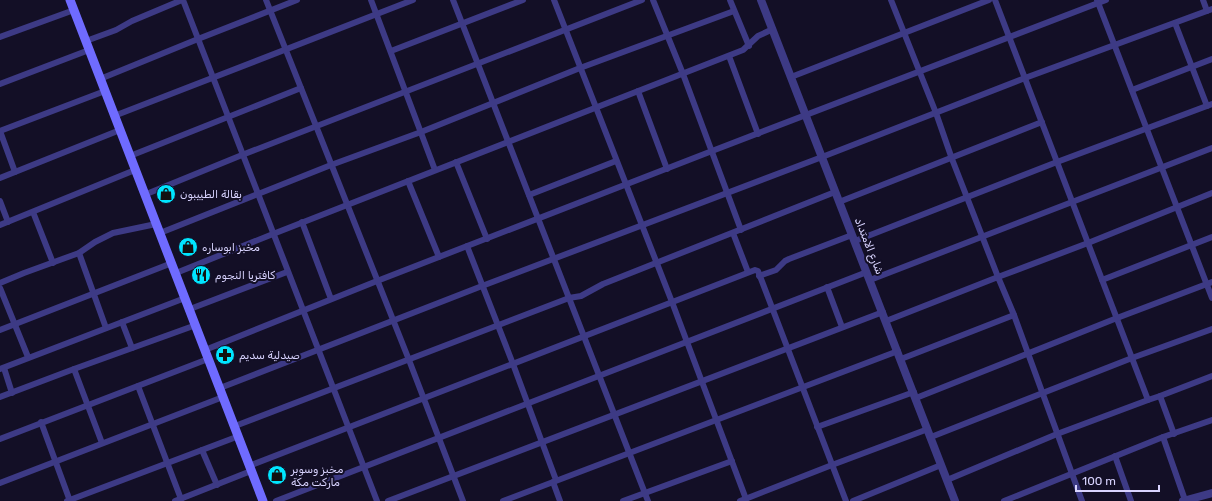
<svg xmlns="http://www.w3.org/2000/svg" width="1212" height="501" font-family="Rubik,Cairo,sans-serif">
<rect width="100%" height="100%" fill="#130f26"/>
<g fill="none" stroke-linecap="round" stroke-linejoin="round">
<g stroke="#3d3a85" stroke-width="6">
<path d="M183,0C247,167 313,334 377,501"/>
<path d="M266,0L409,360L463,501"/>
<path d="M371,0L435,170"/>
<path d="M453,0L648,501"/>
<path d="M554,0L672,302L746,499"/>
<path d="M653,0L683,74L741,230"/>
<path d="M730,0L749,46"/>
<path d="M891,0L936,113L952,159L998,277L1088,243L1212,193"/>
<path d="M995,0L1148,400L1160,396L1174,434"/>
<path d="M1097,0L1212,298"/>
<path d="M1203,0L1207,11"/>
<path d="M1175,23L1207,106"/>
<path d="M0,37L74,10"/>
<path d="M86,41L116,30L132,21L182,0"/>
<path d="M391,51L523,0"/>
<path d="M729,56L758,134"/>
<path d="M791,77L989,0"/>
<path d="M100,79L198,39L297,0"/>
<path d="M0,84L89,50"/>
<path d="M1132,90L1212,59"/>
<path d="M638,91L667,169"/>
<path d="M114,116L413,0"/>
<path d="M0,131L105,91"/>
<path d="M0,131L15,172"/>
<path d="M130,156L301,88"/>
<path d="M456,162L487,239"/>
<path d="M0,178L120,130"/>
<path d="M408,181L439,257"/>
<path d="M144,195L242,155L642,0"/>
<path d="M529,195L616,161"/>
<path d="M0,201L8,222"/>
<path d="M839,202L1042,122"/>
<path d="M33,212L53,263"/>
<path d="M302,222L331,299"/>
<path d="M0,225L135,170"/>
<path d="M160,233L331,165L421,132L580,68L734,11"/>
<path d="M733,233L748,272"/>
<path d="M855,241L1057,162L1212,104"/>
<path d="M467,246L513,364L556,480"/>
<path d="M79,253L106,328"/>
<path d="M176,273L273,234L743,50L758,36L773,29"/>
<path d="M759,276L776,270L785,261L789,259L852,235"/>
<path d="M870,280L1212,148"/>
<path d="M1102,280L1212,237"/>
<path d="M0,283L24,273L79,253L95,242L113,233L156,224"/>
<path d="M827,287L842,327"/>
<path d="M0,288L28,357"/>
<path d="M190,309L287,272"/>
<path d="M886,321L998,277L1014,315L1082,501"/>
<path d="M122,322L132,348"/>
<path d="M0,330L172,263"/>
<path d="M205,350L377,281L712,151L1106,0"/>
<path d="M901,359L1014,315"/>
<path d="M4,368L12,393"/>
<path d="M0,369L185,298"/>
<path d="M74,369L102,443"/>
<path d="M138,386L181,499"/>
<path d="M220,388L482,286L822,157L1025,78L1212,9"/>
<path d="M1160,396L1212,376"/>
<path d="M0,397L74,369L196,325"/>
<path d="M916,398L1117,318L1212,282"/>
<path d="M41,422L70,501"/>
<path d="M235,426L569,298L581,296L603,284L835,192"/>
<path d="M817,427L914,392"/>
<path d="M931,437L1132,358L1212,329"/>
<path d="M1163,437L1185,500"/>
<path d="M0,439L208,359"/>
<path d="M202,450L217,485"/>
<path d="M1115,456L1131,501"/>
<path d="M249,466L755,270L758,271L846,501"/>
<path d="M947,480L1057,434L1148,400"/>
<path d="M553,482L560,501"/>
<path d="M0,483L223,397"/>
<path d="M67,501L239,436"/>
<path d="M175,501L251,471"/>
<path d="M276,501L867,272"/>
<path d="M388,501L883,312"/>
<path d="M503,501L898,351"/>
<path d="M623,501L732,461"/>
<path d="M740,501L832,465L928,429"/>
<path d="M853,501L941,465"/>
<path d="M1004,501L1163,437L1212,420"/>
</g>
<g stroke="#3d3a85" stroke-width="8">
<path d="M761,0L955,501"/>
<path d="M1183,501L1212,493"/>
</g>
<path stroke="#6f6bff" stroke-width="9" d="M70,0L263,501"/>
</g>
<defs>
<symbol id="shop-disc" viewBox="-11 -11 22 22"><circle r="9.5" fill="#00e5ff" stroke="#130f26"/><path d="M-5-2.5h2.3a2.7 3.5 0 0 1 5.4 0H5L5.5 6h-11ZM-1.5-2.5h3a1.5 2.3 0 0 0-3 0Z" fill="#111"/></symbol>
<symbol id="restaurant-disc" viewBox="-11 -11 22 22"><circle r="9.5" fill="#00e5ff" stroke="#130f26"/><path d="M-5-6h1v4h1v-4h1v4h1v-4h1v5L-1.5 .5V6h-2V.5L-5-1ZM5-6V6H3V1.5H1.5Q1.5-4 5-6Z" fill="#111"/></symbol>
<symbol id="pharmacy-disc" viewBox="-11 -11 22 22"><circle r="9.5" fill="#00e5ff" stroke="#130f26"/><path d="M-2-6h4v4h4v4h-4v4h-4v-4h-4v-4h4Z" fill="#111"/></symbol>
</defs>
<g fill-rule="evenodd">
<use href="#shop-disc" x="155" y="183" width="22" height="22"/>
<use href="#shop-disc" x="177" y="236" width="22" height="22"/>
<use href="#restaurant-disc" x="190" y="264" width="22" height="22"/>
<use href="#pharmacy-disc" x="214" y="344" width="22" height="22"/>
<use href="#shop-disc" x="266" y="464" width="22" height="22"/>
</g>
<g text-anchor="middle" dominant-baseline="central" stroke-width="4" stroke-linejoin="round" paint-order="stroke">
<g font-size="11" fill="#d9d4ff" stroke="#130f26" text-anchor="start">
<text x="180" y="194">بقالة الطييبون</text>
<text x="202" y="247">مخبز ابوساره</text>
<text x="215" y="275">كافتريا النجوم</text>
<text x="239" y="355">صيدلية سديم</text>
<text x="291" y="469">مخبز وسوبر<tspan x="291" dy="13">ماركت مكة</tspan></text>
</g>
<g font-size="11" fill="#d9d4ff" stroke="#130f26">
<text transform="translate(869 246) rotate(68)">شارع الامتداد</text>
</g>
</g>
<path d="M1076 485v6h83v-6" fill="none" stroke="#d9d4ff" stroke-width="2"/>
<text x="1082" y="485" font-size="12" fill="#d9d4ff" stroke="#130f26" stroke-width="3" paint-order="stroke">100 m</text>
</svg>
